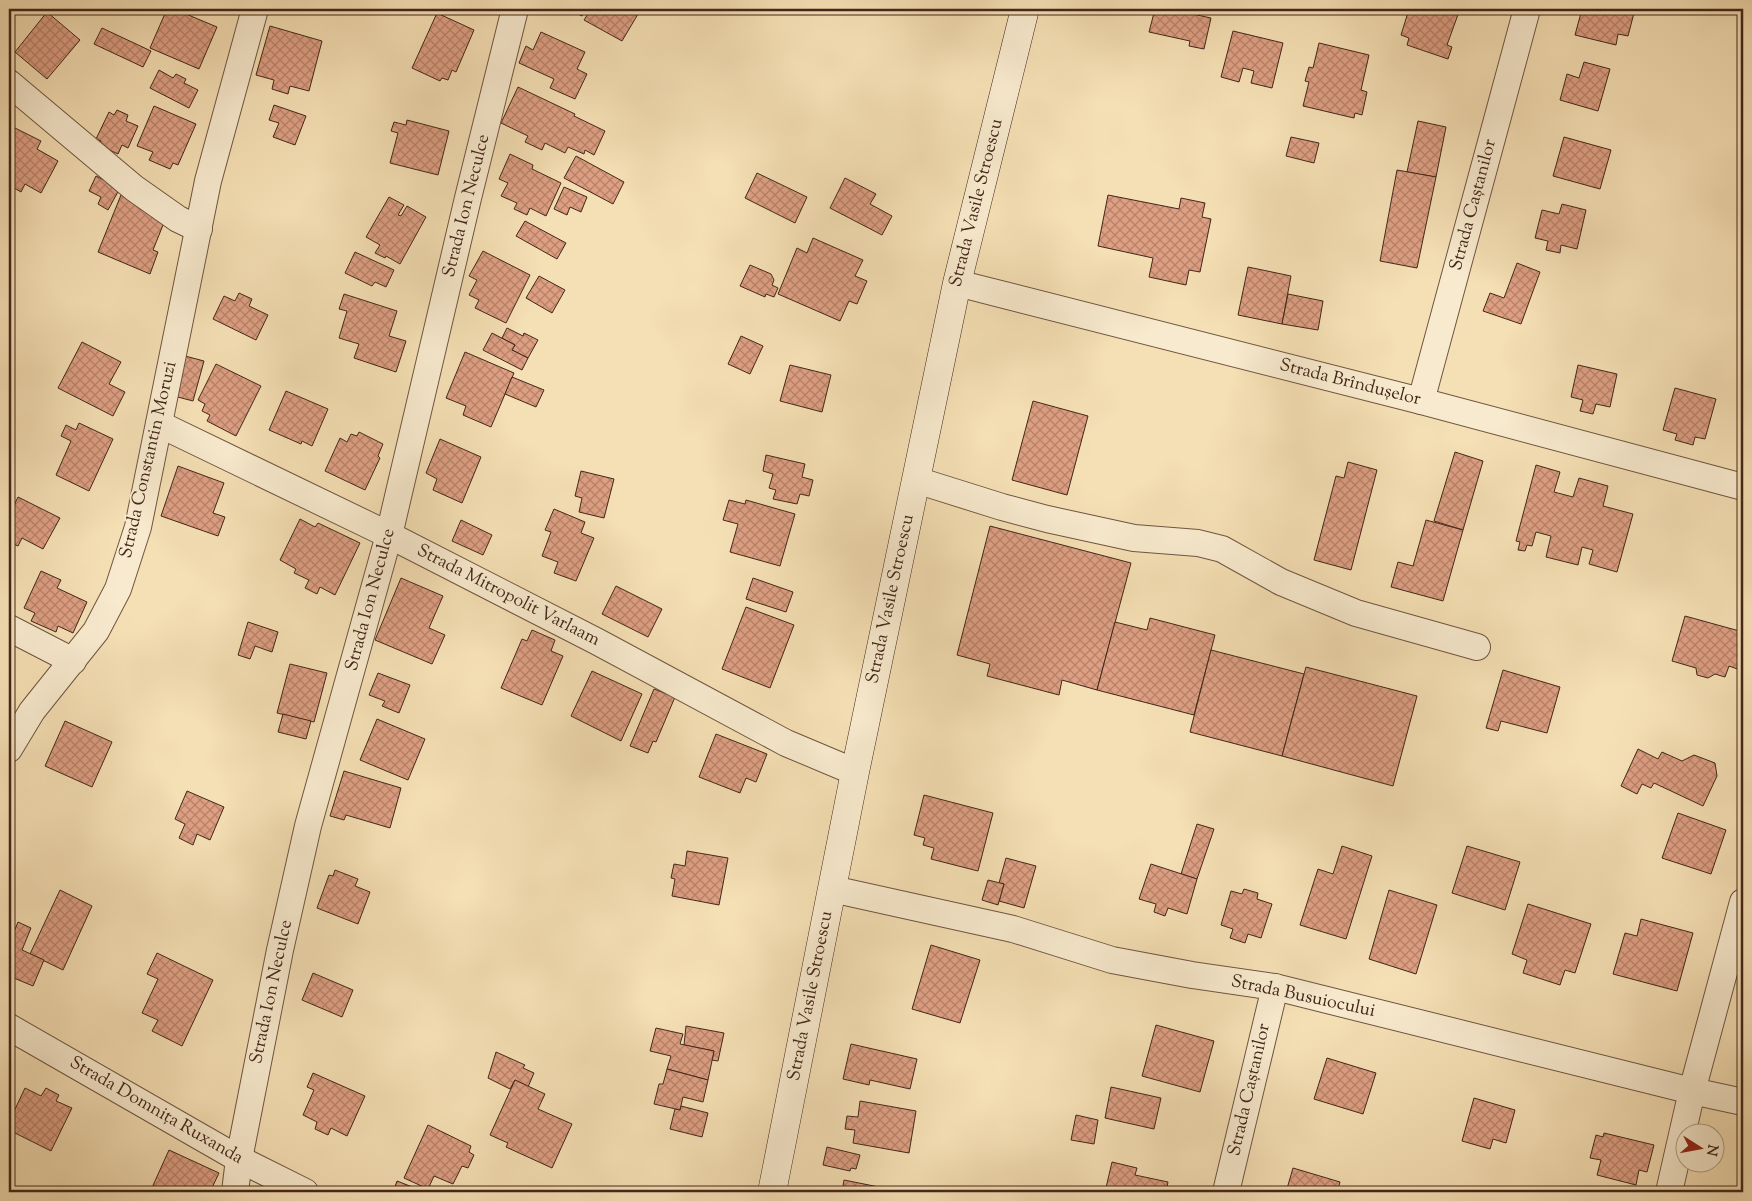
<svg xmlns="http://www.w3.org/2000/svg" width="1752" height="1201" font-family="'Sorts Mill Goudy',serif">
<defs>
<pattern id="building-cross-hatch" width="8" height="8" patternUnits="userSpaceOnUse" patternTransform="scale(1.25)"><rect width="8" height="8" fill="#de9f83"/><path d="M0 0l8 8M0 8l8-8" fill="none" stroke="#b6826a"/></pattern>
</defs>
<rect width="100%" height="100%" fill="#f5dfb4"/>
<filter id="stains"><feTurbulence type="fractalNoise" baseFrequency=".004" numOctaves="4"/><feColorMatrix values="0 0 0 0 .2 0 0 0 0 .09 0 0 0 0 .02 0 0 0 .5 -.17"/></filter>
<radialGradient id="worn" r=".72"><stop offset=".6" stop-color="#630" stop-opacity="0"/><stop offset="1" stop-color="#630" stop-opacity=".3"/></radialGradient>
<g fill="url(#building-cross-hatch)" stroke="#42271a">
<path d="M167,9H174L217,27L199,69L150,48Z"/>
<path d="M567,9H586L582,16Z"/>
<path d="M591,9H641L622,41L584,20Z"/>
<path d="M1155,9H1170L1211,18L1204,49L1189,46L1190,41L1149,32Z"/>
<path d="M1409,9H1460L1447,45L1452,47L1448,59L1407,45L1409,38L1401,35Z"/>
<path d="M1582,9H1635L1628,36L1618,34L1616,45L1575,35Z"/>
<path d="M47,12L80,40L47,79L15,52Z"/>
<path d="M437,13L474,30L456,72L452,70L448,80L442,78L440,81L412,68Z"/>
<path d="M270,26L322,41L309,91L290,86L288,94L272,89L274,80L256,75Z"/>
<path d="M102,28L151,51L143,67L94,44Z"/>
<path d="M1233,31L1283,43L1272,88L1251,83L1254,71L1243,68L1239,82L1221,77Z"/>
<path d="M541,32L585,52L577,69L587,74L575,99L550,88L554,79L519,63L526,46L533,50Z"/>
<path d="M1319,43L1369,55L1361,90L1367,92L1362,115L1355,113L1354,118L1303,106L1309,82L1305,81L1309,67L1313,68Z"/>
<path d="M1584,62L1610,69L1598,111L1560,100L1567,74L1579,78Z"/>
<path d="M159,70L173,78L176,74L186,79L184,83L198,90L189,108L150,88Z"/>
<path d="M518,87L575,114L574,116L605,131L594,155L585,150L584,154L568,147L565,153L545,143L542,150L525,142L528,136L501,123Z"/>
<path d="M274,105L306,116L295,145L273,137L279,123L269,120Z"/>
<path d="M154,106L196,124L178,165L173,163L170,169L149,160L153,152L137,146Z"/>
<path d="M117,110L128,115L126,121L138,126L128,148L122,145L118,154L99,145L101,141L96,139L109,112L114,115Z"/>
<path d="M407,120L449,131L438,175L390,163L398,133L391,131L394,122L406,125Z"/>
<path d="M1418,121L1446,127L1436,177L1407,172Z"/>
<path d="M13,127L41,141L37,149L58,161L41,193L25,184L21,192L9,185L13,175L9,173V151L12,145L9,144V135Z"/>
<path d="M1291,137L1319,143L1314,163L1286,156Z"/>
<path d="M1564,137L1611,150L1600,189L1553,176Z"/>
<path d="M510,154L533,165L532,169L561,183L546,216L530,208L527,215L514,209L517,203L501,196L508,183L499,179Z"/>
<path d="M576,156L624,182L613,204L564,178Z"/>
<path d="M1397,170L1436,177L1417,268L1380,261Z"/>
<path d="M757,173L807,197L795,223L745,198Z"/>
<path d="M96,176L120,188L108,210L98,204L101,197L89,191Z"/>
<path d="M845,178L876,194L870,204L892,216L882,235L830,208Z"/>
<path d="M564,187L587,197L581,212L570,207L567,215L554,209Z"/>
<path d="M121,195L167,215L153,250L158,252L150,274L98,252Z"/>
<path d="M1108,195L1179,209L1181,198L1205,203L1202,217L1211,219L1200,272L1189,270L1186,285L1149,277L1153,258L1098,246Z"/>
<path d="M389,197L404,205L398,215L401,216L407,206L426,217L400,264L386,256L385,258L375,253L380,245L366,237Z"/>
<path d="M1562,204L1586,210L1577,249L1561,245L1560,253L1546,250L1548,241L1535,238L1542,210L1559,214Z"/>
<path d="M525,221L566,243L557,259L516,236Z"/>
<path d="M813,238L863,260L855,276L867,281L857,304L849,301L840,321L778,294L797,248L807,253Z"/>
<path d="M483,251L530,275L506,323L475,308L479,300L469,295L477,280L469,276Z"/>
<path d="M355,252L394,270L386,287L375,282L372,286L345,273Z"/>
<path d="M1517,263L1540,272L1521,324L1483,311L1490,293L1504,298Z"/>
<path d="M750,265L771,274L774,280L772,285L778,288L774,297L766,294L765,297L740,286Z"/>
<path d="M1248,267L1291,276L1282,324L1238,315Z"/>
<path d="M539,276L565,290L552,313L526,298Z"/>
<path d="M239,293L252,299L249,306L268,315L256,340L213,319L224,296L235,301Z"/>
<path d="M344,294L397,311L389,336L406,341L396,372L354,358L359,344L339,338L347,311L339,309Z"/>
<path d="M1288,294L1323,301L1318,330L1282,324Z"/>
<path d="M507,328L523,336L524,333L538,340L528,358L512,350L515,345L502,338Z"/>
<path d="M492,333L515,345L512,350L528,358L522,370L483,350Z"/>
<path d="M741,336L763,346L750,374L728,364Z"/>
<path d="M82,342L121,362L109,384L125,392L113,416L58,388Z"/>
<path d="M465,352L514,373L491,427L463,415L466,406L446,398Z"/>
<path d="M185,356L204,361L193,401L174,396Z"/>
<path d="M216,364L261,386L236,436L207,421L210,415L202,411L205,404L198,400Z"/>
<path d="M790,365L831,375L822,412L780,401Z"/>
<path d="M1578,365L1617,374L1610,407L1596,404L1593,414L1580,411L1583,400L1571,397Z"/>
<path d="M512,377L544,390L536,407L505,394Z"/>
<path d="M1675,388L1716,399L1705,439L1695,437L1693,445L1675,440L1677,434L1663,430Z"/>
<path d="M286,391L328,409L312,446L302,441L301,444L269,430Z"/>
<path d="M1033,401L1088,416L1067,495L1012,480Z"/>
<path d="M79,423L113,439L89,491L56,475L71,441L61,436L66,425L76,430Z"/>
<path d="M359,432L383,444L378,456L380,458L365,490L325,471L340,438L347,442L351,434L357,436Z"/>
<path d="M440,439L481,457L462,503L433,490L437,479L426,473Z"/>
<path d="M1455,452L1483,461L1463,530L1434,521Z"/>
<path d="M766,455L805,464L802,477L813,480L809,496L800,494L797,504L773,499L776,490L769,488L773,474L763,471Z"/>
<path d="M1348,462L1377,470L1351,570L1314,560L1336,476L1344,478Z"/>
<path d="M1536,465L1560,472L1554,492L1573,497L1579,478L1608,486L1603,506L1633,514L1617,572L1589,564L1593,550L1582,547L1578,565L1546,557L1551,536L1536,532L1532,546L1527,545L1525,551L1518,550L1520,542L1516,541Z"/>
<path d="M178,466L224,483L213,513L225,517L218,536L161,516Z"/>
<path d="M581,471L614,479L604,518L579,512L582,498L575,496Z"/>
<path d="M18,497L60,518L43,549L22,538L18,546L9,542V516Z"/>
<path d="M729,500L745,504L746,500L795,514L780,566L730,552L738,524L723,520Z"/>
<path d="M554,509L585,522L581,533L594,538L576,581L554,573L558,562L542,556L551,532L545,530Z"/>
<path d="M300,519L315,527L318,523L360,543L335,595L320,587L317,594L305,588L309,580L294,573L296,569L280,560Z"/>
<path d="M461,520L492,535L483,555L452,541Z"/>
<path d="M1426,520L1463,530L1443,601L1391,587L1398,562L1413,566Z"/>
<path d="M990,526L1131,563L1097,690L1062,680L1059,695L987,676L990,664L957,655Z"/>
<path d="M41,571L61,580L57,588L87,602L73,633L58,626L56,632L31,621L35,613L24,608Z"/>
<path d="M401,578L443,596L429,628L445,635L432,664L375,640Z"/>
<path d="M753,578L793,592L786,612L746,599Z"/>
<path d="M616,586L662,609L648,637L602,614Z"/>
<path d="M746,607L794,625L770,688L722,669Z"/>
<path d="M1685,616L1743,632V671L1729,666L1725,677L1715,674L1708,678L1697,675L1696,668L1672,661Z"/>
<path d="M1150,618L1215,635L1194,715L1097,690L1115,622L1147,630Z"/>
<path d="M248,622L278,632L272,652L255,646L250,659L238,655Z"/>
<path d="M532,630L555,640L551,651L563,656L542,705L501,688L522,639L527,641Z"/>
<path d="M1211,650L1304,674L1282,756L1190,732Z"/>
<path d="M290,664L327,673L314,722L277,713Z"/>
<path d="M1306,667L1417,696L1393,786L1282,756Z"/>
<path d="M1503,670L1560,687L1547,733L1501,721L1498,731L1486,728Z"/>
<path d="M592,671L642,694L621,741L571,716Z"/>
<path d="M378,673L410,685L399,713L382,706L385,701L369,695Z"/>
<path d="M654,689L675,697L656,742L653,741L648,753L630,746Z"/>
<path d="M283,714L311,721L306,739L278,732Z"/>
<path d="M377,719L425,739L408,780L360,760Z"/>
<path d="M65,721L112,742L92,787L45,766Z"/>
<path d="M716,734L767,754L756,782L746,778L740,793L699,777Z"/>
<path d="M1638,749L1658,759L1662,752L1682,761L1694,755L1715,763L1717,776L1703,806L1654,783L1651,788L1642,784L1637,794L1621,786Z"/>
<path d="M344,771L401,788L390,828L346,815L344,820L330,816Z"/>
<path d="M187,791L224,807L210,840L197,834L193,845L179,838L185,824L175,819Z"/>
<path d="M924,795L993,813L978,871L931,859L934,848L923,845L925,838L914,835Z"/>
<path d="M1678,813L1726,830L1711,874L1662,858Z"/>
<path d="M1197,824L1214,829L1197,879L1181,874Z"/>
<path d="M1342,846L1372,856L1346,939L1300,925L1318,869L1333,874Z"/>
<path d="M1467,846L1520,862L1505,910L1452,893Z"/>
<path d="M687,851L728,858L719,905L672,896L675,879L671,878L674,864L685,866Z"/>
<path d="M1006,858L1036,866L1024,908L999,901L1004,884L999,883Z"/>
<path d="M1151,864L1197,879L1187,914L1168,908L1165,916L1154,912L1156,904L1139,899Z"/>
<path d="M335,870L358,879L355,886L370,892L358,924L317,908L329,875L333,876Z"/>
<path d="M988,880L1004,884L998,905L982,900Z"/>
<path d="M1244,889L1258,893L1257,899L1272,904L1261,938L1248,934L1245,943L1230,938L1233,929L1221,925L1231,891L1242,894Z"/>
<path d="M60,890L92,906L63,970L30,954Z"/>
<path d="M1389,890L1437,905L1416,974L1369,959Z"/>
<path d="M1528,904L1591,924L1575,973L1565,970L1560,985L1523,973L1527,960L1512,954Z"/>
<path d="M1641,919L1693,933L1677,991L1613,974L1625,933L1637,936Z"/>
<path d="M18,922L31,928L22,950L44,960L33,986L9,976V944Z"/>
<path d="M931,945L980,960L960,1023L912,1009Z"/>
<path d="M157,953L213,980L182,1046L152,1031L158,1020L142,1013L158,979L147,974Z"/>
<path d="M313,973L353,990L342,1017L302,1000Z"/>
<path d="M1156,1025L1214,1041L1200,1092L1142,1076Z"/>
<path d="M686,1026L724,1033L718,1061L712,1060L714,1051L684,1045Z"/>
<path d="M656,1028L683,1034L680,1044L714,1051L708,1080L667,1069L671,1056L650,1051Z"/>
<path d="M851,1044L917,1059L910,1089L870,1080L869,1085L843,1079Z"/>
<path d="M496,1052L525,1065L523,1068L534,1073L528,1087L515,1080L510,1089L488,1078Z"/>
<path d="M1327,1058L1376,1073L1363,1114L1314,1099Z"/>
<path d="M667,1069L708,1080L703,1102L683,1097L680,1110L654,1104L659,1084H663Z"/>
<path d="M313,1073L365,1096L347,1136L331,1128L328,1135L315,1129L317,1122L303,1115L314,1090L307,1087Z"/>
<path d="M515,1080L545,1094L538,1109L572,1124L552,1168L506,1147L508,1143L490,1135Z"/>
<path d="M1111,1087L1161,1098L1154,1129L1105,1118Z"/>
<path d="M25,1088L41,1096L46,1088L59,1095L56,1101L72,1108L51,1151L9,1130V1122Z"/>
<path d="M1474,1098L1515,1110L1506,1143L1493,1139L1490,1149L1462,1141Z"/>
<path d="M860,1101L916,1111L909,1153L853,1143L855,1130L845,1129L847,1116L858,1117Z"/>
<path d="M681,1106L708,1113L702,1137L670,1129L675,1109L680,1110Z"/>
<path d="M1076,1115L1098,1120L1094,1144L1071,1140Z"/>
<path d="M428,1125L471,1146L469,1152L474,1155L468,1168L462,1166L453,1184L434,1176L428,1189L404,1178Z"/>
<path d="M1604,1133L1654,1145L1647,1172L1639,1170L1636,1185L1597,1175L1601,1160L1590,1158L1596,1135L1603,1137Z"/>
<path d="M827,1147L860,1155L856,1169L851,1168L850,1171L823,1165Z"/>
<path d="M169,1150L219,1173L210,1192H150Z"/>
<path d="M1112,1162L1137,1168L1135,1175L1168,1182L1166,1192H1105Z"/>
<path d="M1293,1168L1340,1182L1337,1192H1286Z"/>
<path d="M844,1180L884,1188L883,1192H842Z"/>
<path d="M397,1181L420,1190L419,1192H393Z"/>
</g>
<g fill="none" stroke-linecap="round" stroke-linejoin="round">
<defs>
<g id="minor">
<path d="M9,83L134,188L178,219L199,229"/>
<path d="M957,283L1421,401L1743,487"/>
<path d="M1421,401L1527,9"/>
<path d="M159,424L389,535L596,641L786,743L855,772"/>
<path d="M916,480L1002,507L1047,519L1134,538L1198,543L1222,549L1281,582L1356,613L1477,647"/>
<path d="M9,628L73,661"/>
<path d="M9,749L32,711L96,631L118,589L138,527L208,181L255,9"/>
<path d="M832,889L1013,929L1112,960L1192,975L1275,987L1692,1091L1743,1102"/>
<path d="M9,1027L239,1159L305,1192"/>
<path d="M235,1192L239,1159L280,950L308,826L389,535L468,198L515,9"/>
<path d="M1226,1192L1275,987"/>
<path d="M1669,1192L1692,1091L1743,902"/>
</g>
<path id="secondary" d="M772,1192L855,772L957,283L1025,9"/>
</defs>
<use href="#minor" stroke="#6f5540" stroke-width="28"/>
<use href="#secondary" stroke="#42271a" stroke-width="29"/>
<use href="#minor" stroke="#f8eace" stroke-width="26"/>
<use href="#secondary" stroke="#f8eace" stroke-width="28"/>
</g>
<g text-anchor="middle" dominant-baseline="central" stroke-width="4" stroke-linejoin="round" paint-order="stroke">
<g font-size="18" fill="#42271a" stroke="#f8eace">
<text transform="translate(977 203) rotate(-76)">Strada Vasile Stroescu</text>
<text transform="translate(1474 205) rotate(-75)">Strada Caștanilor</text>
<text transform="translate(467 206) rotate(-76)">Strada Ion Neculce</text>
<text transform="translate(1350 383) rotate(14)">Strada Brîndușelor</text>
<text transform="translate(149 460) rotate(-77)">Strada Constantin Moruzi</text>
<text transform="translate(508 596) rotate(27)">Strada Mitropolit Varlaam</text>
<text transform="translate(891 599) rotate(-78)">Strada Vasile Stroescu</text>
<text transform="translate(371 600) rotate(-75)">Strada Ion Neculce</text>
<text transform="translate(272 992) rotate(-78)">Strada Ion Neculce</text>
<text transform="translate(811 996) rotate(-79)">Strada Vasile Stroescu</text>
<text transform="translate(1303 997) rotate(12)">Strada Busuiocului</text>
<text transform="translate(1250 1090) rotate(-77)">Strada Caștanilor</text>
<text transform="translate(156 1111) rotate(30)">Strada Domnița Ruxanda</text>
</g>
</g>
<rect width="1752" height="1201" fill="none" stroke="#f5dfb4" stroke-width="30"/>
<rect x="10" y="10" width="1732" height="1181" fill="none" stroke="#42271a" stroke-width="2.5"/>
<rect x="15" y="15" width="1722" height="1171" fill="none" stroke="#42271a"/>
<g transform="translate(1700 1148) rotate(101)"><circle r="24" fill="#f8eace" stroke="#af9c86"/>
<path d="M0-4L9 19L0 12L-9 19Z" fill="#8f2418"/>
<text y="-8" font-size="14" font-weight="bold" text-anchor="middle" fill="#42271a">N</text>
</g>
<rect width="100%" height="100%" filter="url(#stains)"/>
<rect width="100%" height="100%" fill="url(#worn)"/>
</svg>
